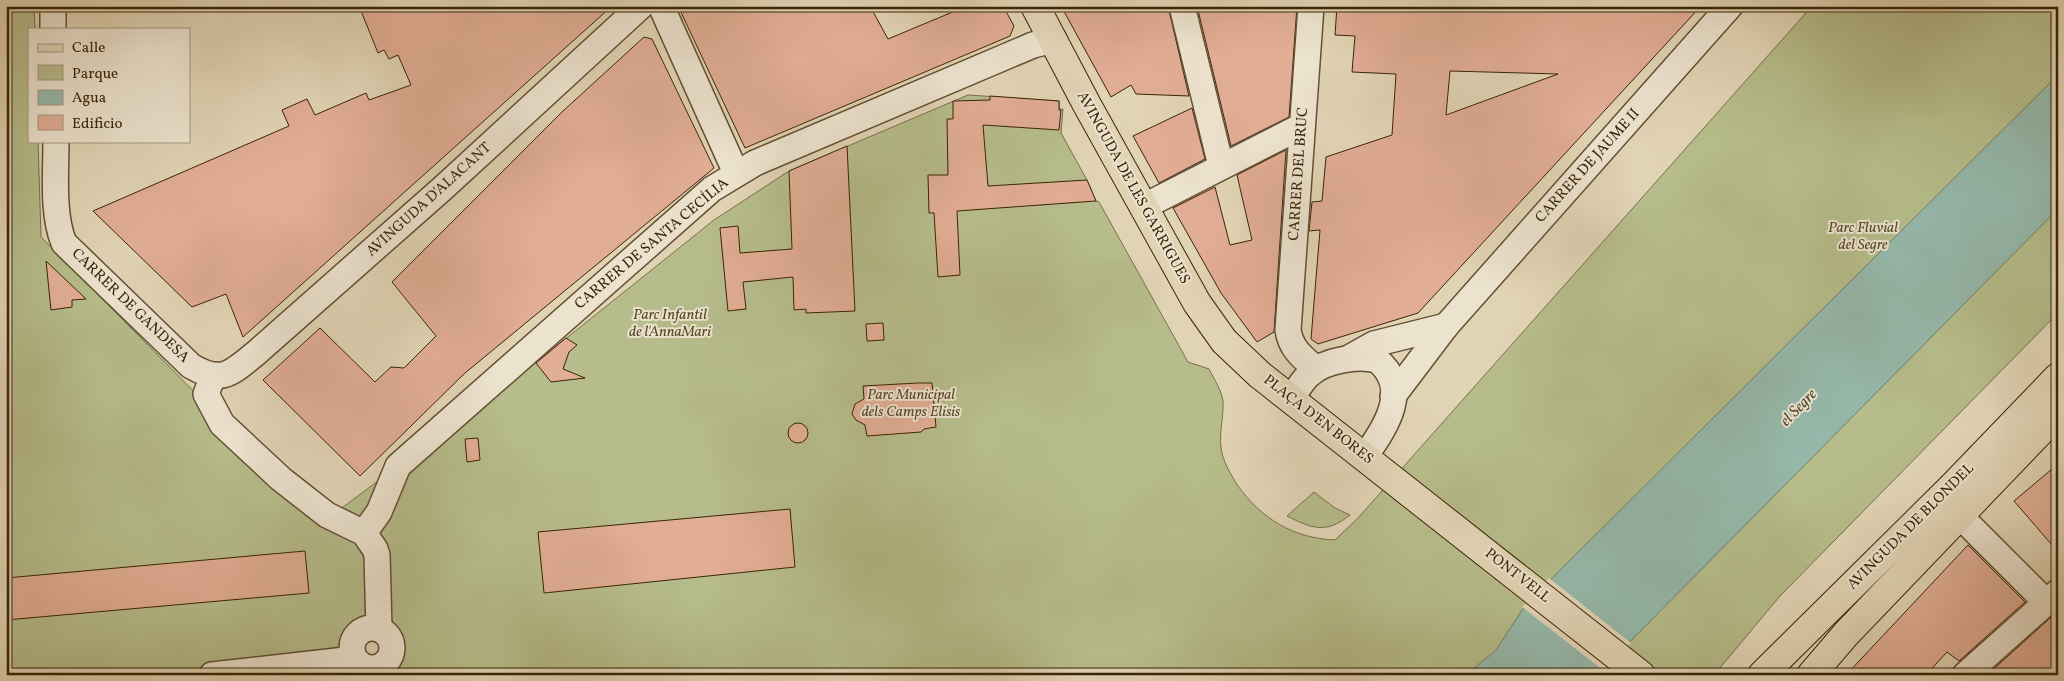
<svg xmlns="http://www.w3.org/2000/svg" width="2064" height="681" font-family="Vollkorn,serif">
<rect width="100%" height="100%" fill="#e1d4b5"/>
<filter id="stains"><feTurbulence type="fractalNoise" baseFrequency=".004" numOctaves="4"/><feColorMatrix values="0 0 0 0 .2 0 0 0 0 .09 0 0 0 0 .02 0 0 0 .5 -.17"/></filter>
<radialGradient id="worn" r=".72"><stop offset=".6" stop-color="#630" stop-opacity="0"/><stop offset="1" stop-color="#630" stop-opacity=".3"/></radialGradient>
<g fill="#b6bc8b" stroke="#787048">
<path d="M6,6H34L35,29H29V141H38L41,237L323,522L519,376L714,220L789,171L968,95L1059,101V109H1063L1061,133L1087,180L1096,201L1099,202L1188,362L1209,369C1214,379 1221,389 1223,401C1224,416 1219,432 1221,447C1222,460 1231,475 1238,486C1262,519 1293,538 1335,540L1358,518L1812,6H2058V313L1780,596L1714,675H390L380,667C390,661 399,646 388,636C384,632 375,630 369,628C357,631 351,639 352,652L212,675H6Z"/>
<path d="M1314,492L1335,508L1350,515C1326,534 1313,529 1287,516Z"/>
</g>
<path fill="#95b8aa" stroke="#717d68" d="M2058,75V209L1597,675H1466L1496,650L1526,604Z"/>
<path fill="#e1d4b5" d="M1549,578L1631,643L1604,671L1522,607Z"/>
<g fill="#e1ad95" stroke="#3a2406" fill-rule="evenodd">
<path d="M359,6H612L243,337L226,294L192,307L93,211L289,126L282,110L307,99L315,115L366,93L369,100L411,85L398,55L389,59L384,50L378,53Z"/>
<path d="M678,6H870L888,39L955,11L952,6H1003L1014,26L1010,36L996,42L745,148Z"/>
<path d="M1061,6H1168L1189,96L1136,94L1131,85L1111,97Z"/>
<path d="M1197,6H1297L1289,117L1231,146Z"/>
<path d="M1337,6H1701L1418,313L1318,344L1311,339L1320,230L1309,231L1312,202L1322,201L1326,157L1392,135L1396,74L1352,72L1355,36L1335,35ZM1450,71L1558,74L1446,115Z"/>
<path d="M644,37L652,39L714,168L465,373L360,476L263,380L320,328L375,382L391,367L404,368L436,336L392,282L563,111Z"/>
<path d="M990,96L1059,101V110H1061L1059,130L983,125L988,186L1087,180L1096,201L957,211L960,275L938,277L934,213H929L928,175H948L947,119H953V101L990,100Z"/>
<path d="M1192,108L1205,159L1159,183L1133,136Z"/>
<path d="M847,146L855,311L806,313V309L794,310L793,277L743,282L746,309L728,311L720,228L738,226L740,253L792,249L789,171Z"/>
<path d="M1286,150L1274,332L1257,342L1221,293L1173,208L1215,187L1230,245L1252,240L1237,175Z"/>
<path d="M46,261L86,299L72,300V307L51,310Z"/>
<path d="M883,323L884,340L867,341L866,324Z"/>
<path d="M566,338L577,345L569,352L563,369L585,378L551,382L536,363Z"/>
<path d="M918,383H932L936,427L924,429L921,432L867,436L865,425L856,420L852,414L855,404L864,399L863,386Z"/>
<circle cx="798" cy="433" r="10"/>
<path d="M478,438L480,460L467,462L465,439Z"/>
<path d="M2058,464V552L2014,501Z"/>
<path d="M790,509L795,567L544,593L538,532Z"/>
<path d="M1968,545L2025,602L1959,661L1947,652L1926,675H1846Z"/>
<path d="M305,551L309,593L6,620V578Z"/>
<path d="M2058,611V675H1987Z"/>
</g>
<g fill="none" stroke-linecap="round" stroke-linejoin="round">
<defs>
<g id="minor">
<path d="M53,6V29"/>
<path d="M661,6L736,173"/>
<path d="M1182,6L1221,166"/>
<path d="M1311,6L1288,330C1291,349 1302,357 1316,369"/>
<path d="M56,141C56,172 52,215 64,243L191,366C222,384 230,374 255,354L443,188L641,6"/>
<path d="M1145,206L1302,126"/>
<path d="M1349,358L1374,344L1446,326"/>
<path d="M213,376L206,394L222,424L281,479L327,515L364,533L375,549L377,555L379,629"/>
<path d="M1393,396L1446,326L1730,6"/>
<path d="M1291,399C1297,391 1302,380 1310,374C1325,360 1358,355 1377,360C1412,388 1385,429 1365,456"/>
<path d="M1960,516L2046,602"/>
<path d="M364,533L379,512L398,466L712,189L755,163L1033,45L1054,40"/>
<circle cx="372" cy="648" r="20"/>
<path d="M212,675L354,659"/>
<path d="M1965,675L2058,592"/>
</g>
<g id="major">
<path d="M1035,6L1086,103L1197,303L1224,341L1260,375L1641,675"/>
<path d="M1762,675L1954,485L2058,377"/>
<path d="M1811,675L1846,634L2058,413"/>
</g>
</defs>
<use href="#minor" stroke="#645032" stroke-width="28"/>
<use href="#major" stroke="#3a2406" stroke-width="30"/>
<use href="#minor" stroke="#ece3cf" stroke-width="25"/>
<use href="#major" stroke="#e1d4b5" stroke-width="28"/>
</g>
<g text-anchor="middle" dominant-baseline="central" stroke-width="4" stroke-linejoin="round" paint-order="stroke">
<g font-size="15" fill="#3a2406" stroke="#ece3cf">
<text transform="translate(1588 166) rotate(-48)">CARRER DE JAUME II</text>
<text transform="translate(1299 174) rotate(-86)">CARRER DEL BRUC</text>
<text transform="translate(1133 188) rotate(61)">AVINGUDA DE LES GARRIGUES</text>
<text transform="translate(429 200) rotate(-42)">AVINGUDA D'ALACANT</text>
<text transform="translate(652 244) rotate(-40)">CARRER DE SANTA CECÍLIA</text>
<text transform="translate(130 306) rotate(44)">CARRER DE GANDESA</text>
<text transform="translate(1318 420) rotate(38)">PLAÇA D'EN BORES</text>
<text transform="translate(1911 527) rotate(-45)">AVINGUDA DE BLONDEL</text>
<text transform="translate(1517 576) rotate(38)">PONT VELL</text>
</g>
<g font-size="15" font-style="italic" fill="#594a27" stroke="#ece3cf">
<text x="1863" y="228">Parc Fluvial<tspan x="1863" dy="17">del Segre</tspan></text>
<text x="670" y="315">Parc Infantil<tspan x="670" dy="17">de l'AnnaMari</tspan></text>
<text x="911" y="395">Parc Municipal<tspan x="911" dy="17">dels Camps Elisis</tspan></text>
</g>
<g font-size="16" font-style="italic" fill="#51492f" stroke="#ece3cf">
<text transform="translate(1799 408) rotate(-46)">el Segre</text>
</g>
</g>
<rect width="2064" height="681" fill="none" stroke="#e1d4b5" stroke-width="25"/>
<rect x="8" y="8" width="2049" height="666" fill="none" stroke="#3a2406" stroke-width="2.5"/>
<rect x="12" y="12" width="2039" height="656" fill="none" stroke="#3a2406"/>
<rect x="28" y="28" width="162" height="115" fill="#ece3cf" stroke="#a5977f"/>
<rect x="38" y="44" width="25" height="8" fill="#e1d4b5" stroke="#a5977f"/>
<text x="72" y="52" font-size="15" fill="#3a2406">Calle</text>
<rect x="38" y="65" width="25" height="15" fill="#b6bc8b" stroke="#a5977f"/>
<text x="72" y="78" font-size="15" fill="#3a2406">Parque</text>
<rect x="38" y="90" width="25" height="15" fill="#95b8aa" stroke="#a5977f"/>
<text x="72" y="102" font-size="15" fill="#3a2406">Agua</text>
<rect x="38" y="115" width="25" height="15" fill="#e1ad95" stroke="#a5977f"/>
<text x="72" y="128" font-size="15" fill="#3a2406">Edificio</text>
<rect width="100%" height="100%" filter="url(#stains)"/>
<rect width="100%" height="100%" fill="url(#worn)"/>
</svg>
